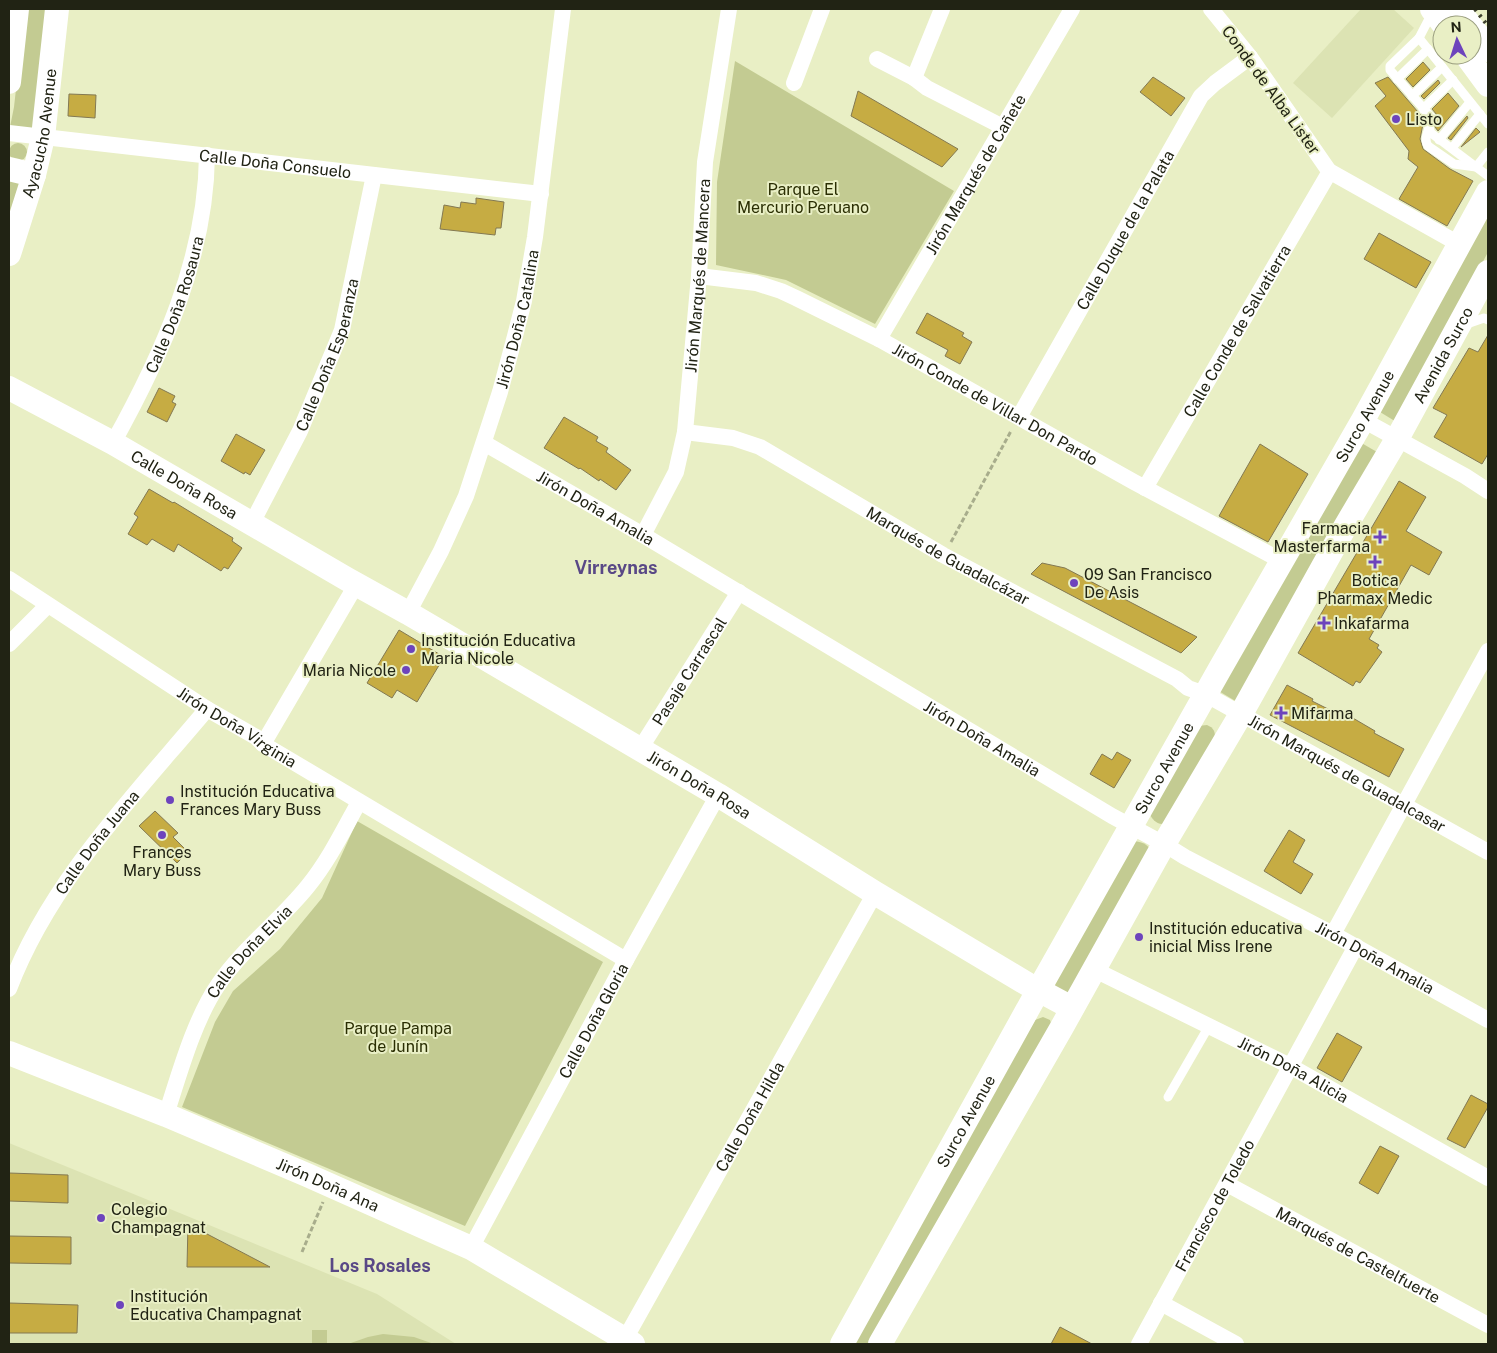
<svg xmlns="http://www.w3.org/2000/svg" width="1497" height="1353" font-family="'Public Sans',sans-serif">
<rect width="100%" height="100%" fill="#e9efc5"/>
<g fill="#dce3b3">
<path d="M1361,9H1393L1414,28L1332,118L1293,83Z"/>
<path d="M9,1143L377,1294L456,1344H9Z"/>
</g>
<g fill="#c3cb92">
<path d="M25,9H54L41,135L10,127L14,107Z"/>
<path d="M735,61L954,191L875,324L786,280L716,265L717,182Z"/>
<circle cx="18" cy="152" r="9"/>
<path d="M9,169L34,175L9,247Z"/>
<path d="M1488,214V252L1398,423L1380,412Z"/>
<path d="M1358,441L1377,452L1237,702L1217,690Z"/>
<path d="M1207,725C1214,728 1215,731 1215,739L1169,824C1159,825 1154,823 1149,813L1198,726Z"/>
<path d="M357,821L603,962L465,1226L182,1107L215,1022L233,991L280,949L322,898Z"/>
<path d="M1129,841C1141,841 1147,843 1153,853L1075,991L1065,994L1056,988L1053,980Z"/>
<path d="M1043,1017L1050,1020L1053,1030L872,1344H851L1035,1020Z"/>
<rect x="312" y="1330" width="15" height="14"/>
<path d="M383,1334L414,1337L434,1344H348L368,1337Z"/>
</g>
<g fill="#c6ac43" stroke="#837953">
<path d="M1423,62L1430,70L1413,87L1406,79Z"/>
<path d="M1153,77L1185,98L1171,116L1140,92Z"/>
<path d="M1388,77L1424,119L1420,139L1423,149L1450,169L1473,181L1447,226L1399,199L1418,167L1408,159L1409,151L1375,106L1386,96L1375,83Z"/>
<path d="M1438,80L1440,83L1424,99L1421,96Z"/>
<path d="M858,91L958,149L942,167L851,116Z"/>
<path d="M1448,93L1459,106L1438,131L1435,127L1437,115L1432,109Z"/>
<path d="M69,94L96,95L95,118L68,116Z"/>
<path d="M1467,116L1468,118L1451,140L1448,138Z"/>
<path d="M1476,128L1480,132L1461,147Z"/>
<path d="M476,198L504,202L501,228H496L495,235L440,229L444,205L460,208L461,202L476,204Z"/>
<path d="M1379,233L1431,262L1416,288L1364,259Z"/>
<path d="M927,313L964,333L962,336L972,342L960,364L945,356L948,350L916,333Z"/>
<path d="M1488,335V454L1482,464L1434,437L1447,415L1433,408L1469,348L1478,352Z"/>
<path d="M159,388L175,396L172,402L176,404L167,422L147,412Z"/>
<path d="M564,417L598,437L596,441L608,448L606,452L631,470L616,490L600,479L599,481L580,468L579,469L544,448Z"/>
<path d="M236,434L265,450L250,475L245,472L244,474L221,461Z"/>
<path d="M1260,444L1308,474L1268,542L1219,516Z"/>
<path d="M1399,481L1426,497L1406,531L1442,552L1429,575L1411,565L1369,639L1379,645L1377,648L1382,652L1360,683L1356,681L1353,686L1298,653Z"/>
<path d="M149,489L173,503L174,502L233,538L232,541L242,548L228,569L224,567L221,571L178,544L174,552L152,539L147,545L128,534L138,517L134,514Z"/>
<path d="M1042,563L1065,568L1197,637L1181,653L1031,574Z"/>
<path d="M399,630L444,657L417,702L397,690L392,698L367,683Z"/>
<path d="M1287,685L1313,699L1312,701L1344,717L1346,714L1375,731L1374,733L1404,749L1389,777L1270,715Z"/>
<path d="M1117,752L1131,760L1114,788L1090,774L1102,754L1112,760Z"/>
<path d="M155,811L178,833L173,837L188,852L177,863L139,826Z"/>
<path d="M1289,830L1305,840L1293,862L1313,874L1301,894L1264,871Z"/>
<path d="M1337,1033L1362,1047L1342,1082L1317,1068Z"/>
<path d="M1471,1095L1488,1104V1107L1465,1148L1447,1139Z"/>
<path d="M1380,1146L1399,1156L1378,1194L1359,1183Z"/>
<path d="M9,1173L68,1175V1203L9,1201Z"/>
<path d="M188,1224L270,1267H187Z"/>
<path d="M9,1236L71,1237V1264L9,1263Z"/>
<path d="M9,1303L78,1305L77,1333H9Z"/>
<path d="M1060,1327L1092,1344H1051Z"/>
</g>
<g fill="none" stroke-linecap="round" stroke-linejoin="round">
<g stroke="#a8ad8c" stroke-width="3" stroke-dasharray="5 2.5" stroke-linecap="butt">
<path d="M951,542L1011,431"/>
<path d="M302,1252L323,1202"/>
</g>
<g stroke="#fff" stroke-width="9">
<path d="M1432,13L1419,38L1390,66V70L1431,117L1429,128L1431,133L1488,176"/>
<path d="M1419,38L1488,124"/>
<path d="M1397,79L1428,49"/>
<path d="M1412,96L1442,67"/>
<path d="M1423,109L1453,80"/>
<path d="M1429,128C1427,134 1424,140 1428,146L1454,164L1476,167L1488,152"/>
<path d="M1439,140L1470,102"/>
<path d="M1452,148L1480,114"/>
<path d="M1464,325L1484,318L1488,320"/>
<path d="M1168,1097L1209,1026"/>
</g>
<g stroke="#fff" stroke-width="16">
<path d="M877,59L914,78L927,88L1003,127"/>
<path d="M914,78L942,9"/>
<path d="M794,83L822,9"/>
<path id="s1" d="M9,133L541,194"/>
<path d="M1329,171L1459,244"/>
<path id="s2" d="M699,276L756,283L781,291L796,298L879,339L1134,482L1282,561"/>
<path id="s3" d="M879,339L1072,9"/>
<path id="s4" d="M1019,417L1201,96L1215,83L1250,57"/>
<path d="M1363,420L1465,476L1488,491"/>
<path id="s5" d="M685,432L733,438L760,447L943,555L1177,679L1188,688L1205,694L1488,852"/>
<path id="s6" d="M113,443C162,355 206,258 207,155"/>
<path id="s7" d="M484,443L643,535L1112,816L1164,844L1185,857L1333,934L1488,1020"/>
<path id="s8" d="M1145,488L1329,173V171L1250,57L1211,9"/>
<path id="s9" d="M252,523L300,431L342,330L374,175"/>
<path id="s10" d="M643,535L676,472L685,432L699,276L705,162L729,9"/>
<path id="s11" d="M9,579L207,709L256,737L263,744L626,960"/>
<path id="s12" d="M408,613L441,551L466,496L500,392L515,336L524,301L535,237L563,9"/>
<path d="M9,644L47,606"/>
<path d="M263,744L356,585"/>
<path id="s13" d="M640,749L739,592"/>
<path d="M1333,934L1488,651"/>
<path id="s14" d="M1093,969L1290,1066L1488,1178"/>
<path id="s15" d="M9,989C50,881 134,796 207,709"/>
<path id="s16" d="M166,1115C179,1075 194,1020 218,985C243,948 280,921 308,886C329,860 343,831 359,802"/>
<path id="s17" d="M1227,1184L1488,1325"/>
<path id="s18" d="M471,1248L626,960L718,795"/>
<path d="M1161,1303L1236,1344"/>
<path id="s19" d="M625,1339L875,893"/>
<path id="s20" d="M1139,1344L1356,946"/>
</g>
<g stroke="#fff" stroke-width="24">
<path d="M1432,9L1444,25"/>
<path d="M1466,55L1488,85"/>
<path d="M9,82L17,9"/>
<path d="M9,169L34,175"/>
<path id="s21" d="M9,254L34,175L43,137L57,9"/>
<path id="s22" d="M9,388L113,443L347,579L408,613L718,795L875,893L1029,985L1072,1008"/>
<path id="s23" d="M9,1053L166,1115L307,1175L471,1248L633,1344"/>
<path id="s24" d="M842,1344L1039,989L1221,667L1363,420L1488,192"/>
<path id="s25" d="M880,1344L1062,1027L1164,844L1241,714L1345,527L1397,439L1488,272"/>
</g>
<g stroke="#fff" stroke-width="26">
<path d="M1456,9L1469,25"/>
<path d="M1472,29L1488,49"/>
</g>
<path stroke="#3e412e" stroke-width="4" stroke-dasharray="2.5 5" stroke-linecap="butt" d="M1475,9L1488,26"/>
</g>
<g fill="#6d44bc" stroke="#e9efc5" stroke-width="2">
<circle cx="1396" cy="119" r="5"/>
<path d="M1377.5 529.5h5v5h5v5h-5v5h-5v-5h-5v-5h5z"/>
<path d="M1372.5 554.5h5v5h5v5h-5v5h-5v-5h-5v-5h5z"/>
<circle cx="1074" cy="583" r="5"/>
<path d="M1321.5 615.5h5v5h5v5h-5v5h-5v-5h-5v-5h5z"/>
<circle cx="411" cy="649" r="5"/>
<circle cx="406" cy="670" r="5"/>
<path d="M1278.5 705.5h5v5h5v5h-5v5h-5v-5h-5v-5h5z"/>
<circle cx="170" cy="800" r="5"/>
<circle cx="162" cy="835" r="5"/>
<circle cx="1139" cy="937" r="5"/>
<circle cx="101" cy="1218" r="5"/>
<circle cx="120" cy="1305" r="5"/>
</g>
<g text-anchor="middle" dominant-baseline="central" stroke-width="4" stroke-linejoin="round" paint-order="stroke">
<g font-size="16" fill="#212314" stroke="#e9efc5">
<text transform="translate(1271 90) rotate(54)">Conde de Alba Lister</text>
<text stroke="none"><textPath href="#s21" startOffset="125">Ayacucho Avenue</textPath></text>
<text stroke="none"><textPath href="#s1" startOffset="268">Calle Doña Consuelo</textPath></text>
<text stroke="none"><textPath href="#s3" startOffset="191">Jirón Marqués de Cañete</textPath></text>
<text stroke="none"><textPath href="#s4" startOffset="215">Calle Duque de la Palata</textPath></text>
<text stroke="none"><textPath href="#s10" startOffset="269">Jirón Marqués de Mancera</textPath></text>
<text stroke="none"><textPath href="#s6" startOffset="152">Calle Doña Rosaura</textPath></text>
<text stroke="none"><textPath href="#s12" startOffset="315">Jirón Doña Catalina</textPath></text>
<text stroke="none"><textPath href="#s8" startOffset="182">Calle Conde de Salvatierra</textPath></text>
<text stroke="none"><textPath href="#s9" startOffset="185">Calle Doña Esperanza</textPath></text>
<text stroke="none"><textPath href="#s25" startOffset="1138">Avenida Surco</textPath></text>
<text stroke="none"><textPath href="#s2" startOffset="326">Jirón Conde de Villar Don Pardo</textPath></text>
<text stroke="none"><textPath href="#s24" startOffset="1065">Surco Avenue</textPath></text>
<text stroke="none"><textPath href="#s22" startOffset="200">Calle Doña Rosa</textPath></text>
<text stroke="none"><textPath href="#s7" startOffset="129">Jirón Doña Amalia</textPath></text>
<text stroke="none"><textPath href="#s5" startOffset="294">Marqués de Guadalcázar</textPath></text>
<text stroke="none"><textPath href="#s13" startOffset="92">Pasaje Carrascal</textPath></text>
<text stroke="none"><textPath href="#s11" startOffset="272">Jirón Doña Virginia</textPath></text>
<text stroke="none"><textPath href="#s7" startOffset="579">Jirón Doña Amalia</textPath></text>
<text stroke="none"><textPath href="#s24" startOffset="660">Surco Avenue</textPath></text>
<text stroke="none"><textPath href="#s5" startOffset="749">Jirón Marqués de Guadalcasar</textPath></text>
<text stroke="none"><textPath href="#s22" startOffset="796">Jirón Doña Rosa</textPath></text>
<text stroke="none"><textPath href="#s15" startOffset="172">Calle Doña Juana</textPath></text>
<text stroke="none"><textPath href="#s16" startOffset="186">Calle Doña Elvia</textPath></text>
<text stroke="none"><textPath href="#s7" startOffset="1029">Jirón Doña Amalia</textPath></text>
<text stroke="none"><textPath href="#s18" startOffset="258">Calle Doña Gloria</textPath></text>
<text stroke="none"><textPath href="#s14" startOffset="224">Jirón Doña Alicia</textPath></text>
<text stroke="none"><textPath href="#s19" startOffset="255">Calle Doña Hilda</textPath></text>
<text stroke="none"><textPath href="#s24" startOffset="255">Surco Avenue</textPath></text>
<text stroke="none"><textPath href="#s23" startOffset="345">Jirón Doña Ana</textPath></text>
<text stroke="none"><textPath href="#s20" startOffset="158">Francisco de Toledo</textPath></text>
<text stroke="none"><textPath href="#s17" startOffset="149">Marqués de Castelfuerte</textPath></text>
</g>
<g font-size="16" fill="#212314" stroke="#e9efc5" text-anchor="start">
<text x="1406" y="119">Listo</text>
<text x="1370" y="528" text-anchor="end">Farmacia<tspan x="1370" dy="18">Masterfarma</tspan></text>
<text x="1084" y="574">09 San Francisco<tspan x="1084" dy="18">De Asis</tspan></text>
<text x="1375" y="580" text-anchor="middle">Botica<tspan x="1375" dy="18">Pharmax Medic</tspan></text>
<text x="1334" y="623">Inkafarma</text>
<text x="421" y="640">Institución Educativa<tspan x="421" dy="18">Maria Nicole</tspan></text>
<text x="396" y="670" text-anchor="end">Maria Nicole</text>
<text x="1291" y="713">Mifarma</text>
<text x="180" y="791">Institución Educativa<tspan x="180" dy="18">Frances Mary Buss</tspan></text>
<text x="162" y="852" text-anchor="middle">Frances<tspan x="162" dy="18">Mary Buss</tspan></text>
<text x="1149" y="928">Institución educativa<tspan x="1149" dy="18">inicial Miss Irene</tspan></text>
<text x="111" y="1209">Colegio<tspan x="111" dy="18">Champagnat</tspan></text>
<text x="130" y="1296">Institución<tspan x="130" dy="18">Educativa Champagnat</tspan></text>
</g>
<g font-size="16" fill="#2a2e03" stroke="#e9efc5">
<text x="803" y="189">Parque El<tspan x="803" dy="18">Mercurio Peruano</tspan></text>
<text x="398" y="1028">Parque Pampa<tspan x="398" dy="18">de Junín</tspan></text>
</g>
<g font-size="18" font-weight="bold" fill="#594886" stroke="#e9efc5">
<text x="616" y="567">Virreynas</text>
<text x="380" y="1265">Los Rosales</text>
</g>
</g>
<rect width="1497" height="1353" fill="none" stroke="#212314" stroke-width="20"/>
<g transform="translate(1457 40) rotate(356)"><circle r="24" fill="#e9efc5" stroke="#999d7e"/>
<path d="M0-4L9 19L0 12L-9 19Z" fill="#6d44bc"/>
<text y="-8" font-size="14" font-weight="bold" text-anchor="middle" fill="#212314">N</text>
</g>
</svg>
